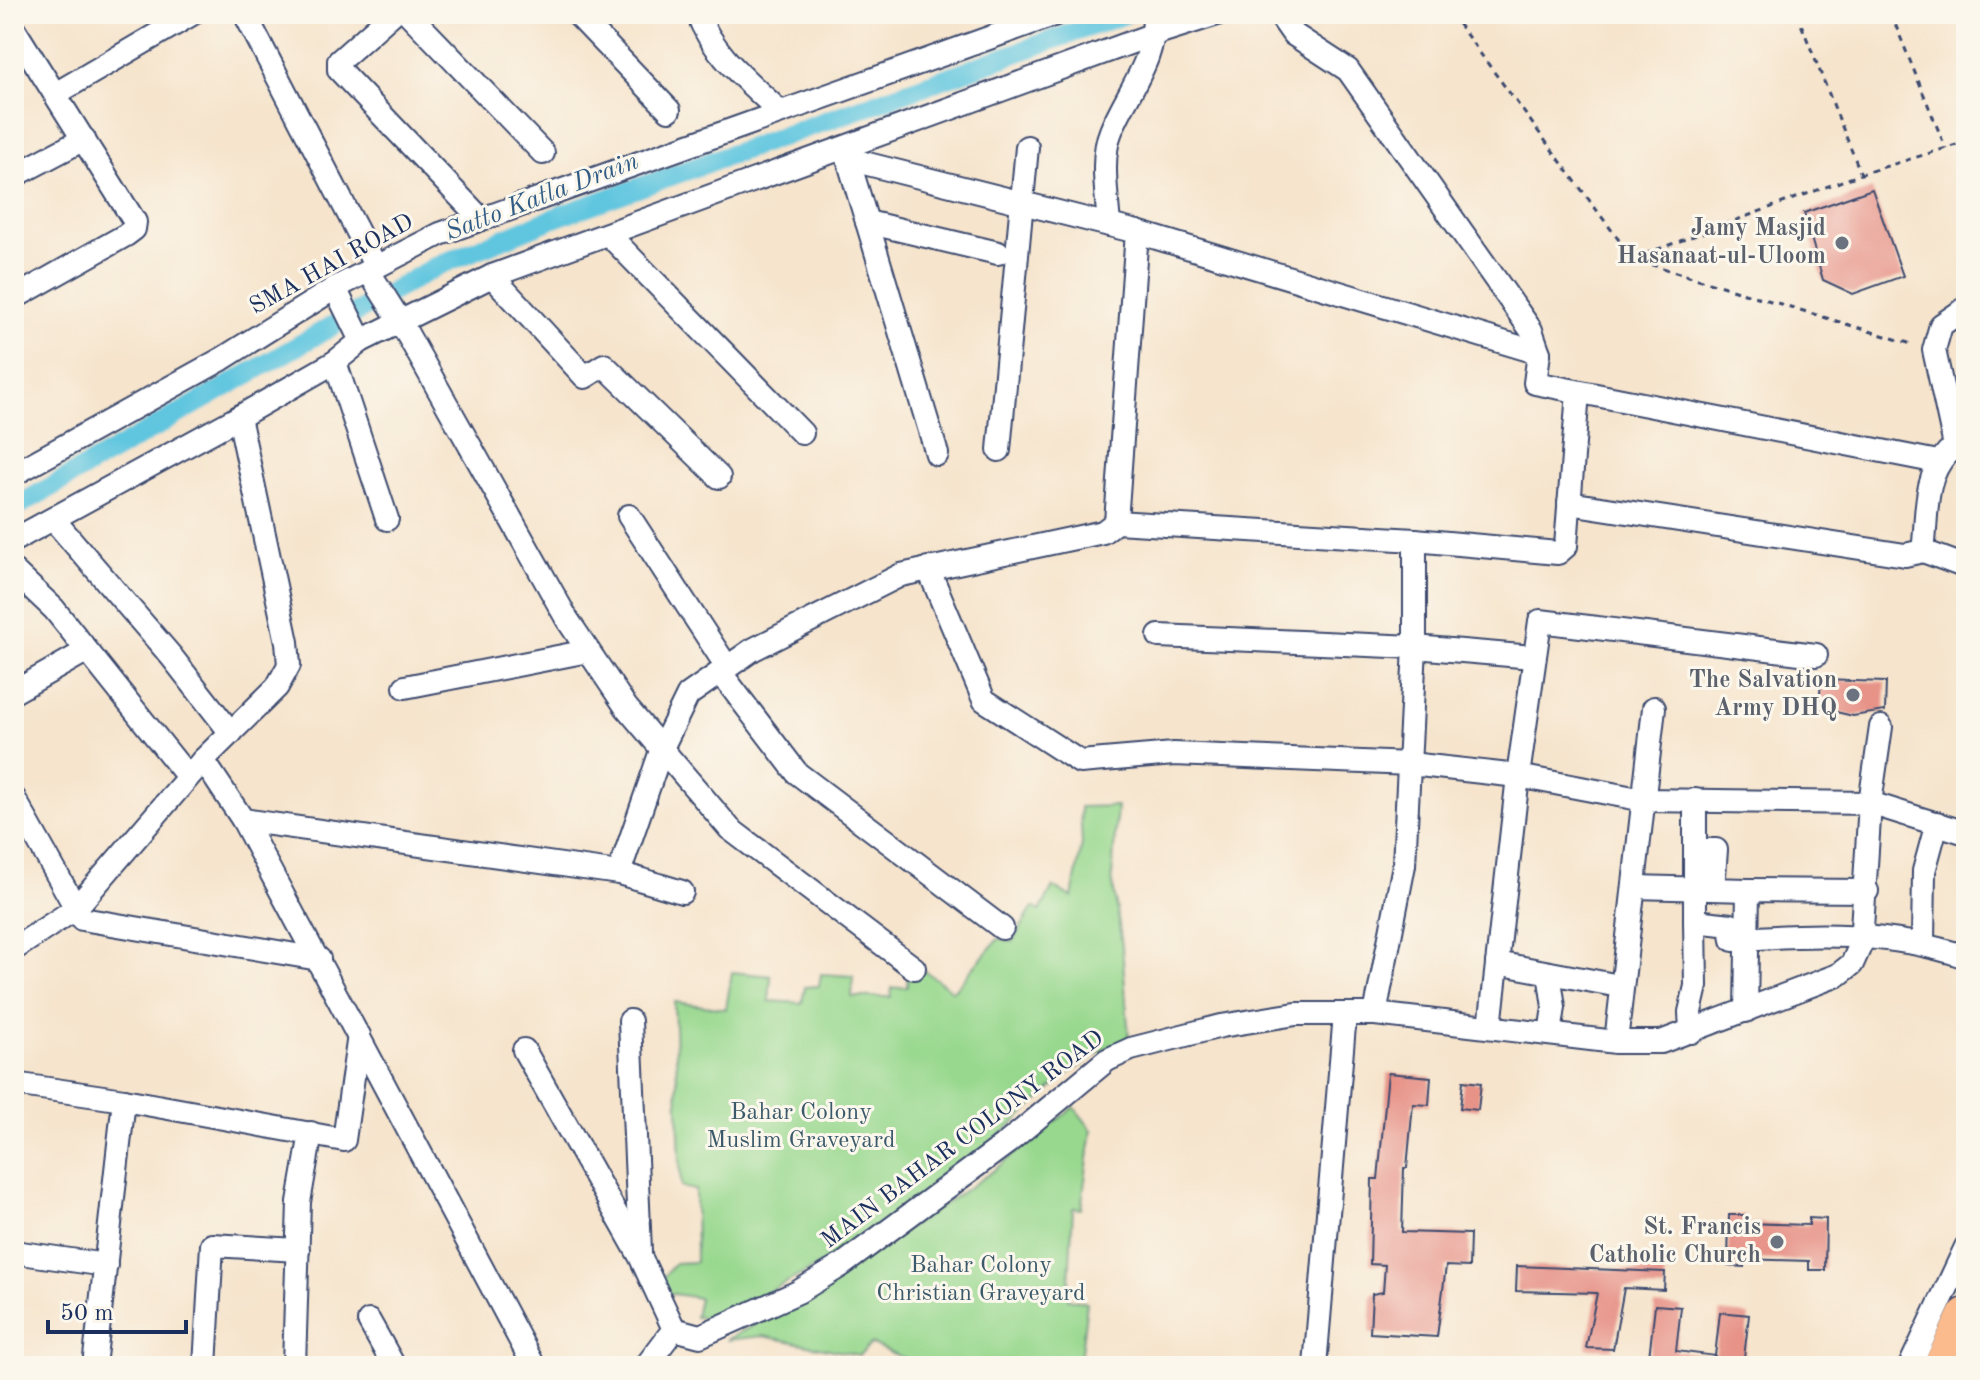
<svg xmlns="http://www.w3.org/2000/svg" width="1980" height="1380" font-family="'Old Standard TT',serif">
<rect width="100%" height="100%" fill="#fbf7ec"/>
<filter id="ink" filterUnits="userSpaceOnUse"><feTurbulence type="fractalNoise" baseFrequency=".0125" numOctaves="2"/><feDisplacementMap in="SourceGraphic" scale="16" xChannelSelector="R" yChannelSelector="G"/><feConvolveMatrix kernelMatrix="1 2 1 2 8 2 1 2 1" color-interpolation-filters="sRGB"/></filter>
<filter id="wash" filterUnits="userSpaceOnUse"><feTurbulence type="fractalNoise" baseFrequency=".006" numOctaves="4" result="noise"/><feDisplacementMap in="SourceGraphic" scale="32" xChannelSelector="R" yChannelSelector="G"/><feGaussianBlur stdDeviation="1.8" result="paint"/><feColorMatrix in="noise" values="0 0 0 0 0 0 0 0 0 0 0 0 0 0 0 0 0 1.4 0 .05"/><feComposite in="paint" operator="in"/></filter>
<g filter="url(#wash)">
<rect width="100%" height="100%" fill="#f6e4cc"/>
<g fill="#98d88e" stroke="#5a8476" stroke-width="2">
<path d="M1117,806L1112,877L1122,946L1129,1039L1103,1050L1069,1073L984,1150L835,1257L718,1318L695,1317L699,1298L668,1293L660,1281L675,1263L696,1262L695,1190L681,1187L674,1002L726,1009L732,972L771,976L769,1001L802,1003L805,987L819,986L821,974L853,976L852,997H891L892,988L907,987L908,975L925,971L953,991L999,938L1012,942L1033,907L1040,911L1053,887L1072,897L1082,844L1080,807Z"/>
<path d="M1074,1107L1092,1130L1081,1209L1073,1208L1068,1299L1087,1302L1080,1361L1088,1362L1087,1366H923L871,1344L859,1355L763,1336L726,1340L813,1293L989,1174Z"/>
</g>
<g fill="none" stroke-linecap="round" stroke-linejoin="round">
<path stroke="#61c6df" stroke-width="20" d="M14,508L437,266L559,216L1125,14"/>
</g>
<g id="blocks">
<g fill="#e79388">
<path d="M1872,189L1903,276L1853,294L1823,280L1804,213Z"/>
<path d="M1821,680L1886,682L1885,711L1853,716L1819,708Z"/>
<path d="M1388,1073L1431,1077L1429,1105L1413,1104L1407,1168H1404L1402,1232L1470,1234L1469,1267L1446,1266L1437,1337L1370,1333L1372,1294L1383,1292L1385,1265L1370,1264L1372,1179H1378Z"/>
<path d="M1463,1081L1481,1083L1478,1110L1460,1108Z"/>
<path d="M1729,1215H1746L1745,1223L1809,1225V1218L1826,1219L1825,1270H1809V1261L1744,1259V1267L1728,1266Z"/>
<path d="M1517,1266L1665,1272L1664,1290L1624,1288L1613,1349L1586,1348L1597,1293L1516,1291Z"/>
<path d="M1655,1305L1681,1307L1676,1351L1715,1356L1720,1312L1749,1315L1743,1366H1648Z"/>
</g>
</g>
</g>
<g filter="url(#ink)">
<use href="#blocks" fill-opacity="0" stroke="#3c4a6e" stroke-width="2"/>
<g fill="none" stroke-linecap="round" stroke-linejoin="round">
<defs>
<g id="minor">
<path d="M245,14L376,267"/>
<path d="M392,14L339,61V70L481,219"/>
<path d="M409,14L543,153"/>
<path d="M577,14L669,110"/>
<path d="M698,14C712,54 749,82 779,111"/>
<path d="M1279,14L1293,34L1348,70L1531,330L1539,353L1535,383L1938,462"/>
<path d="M14,29L135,222L134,229L126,235L14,298"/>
<path d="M57,93L192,14"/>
<path d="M841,150L848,159L937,454"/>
<path d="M848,159L1137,232L1539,353"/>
<path d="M14,176L84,139"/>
<path d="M867,222L998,253"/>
<path d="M1109,225C1107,196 1100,157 1111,131C1126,93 1159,56 1153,14"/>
<path d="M609,235L802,433"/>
<path d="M369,272L400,321L567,619L626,707L730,829L914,968"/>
<path d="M492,276L585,377L604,365L719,477"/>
<path d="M335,288L361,341"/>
<path d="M1966,308L1941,325L1934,350L1955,446L1966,455"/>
<path d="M335,362L387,519"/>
<path d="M999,450L1027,147"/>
<path d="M1948,452C1922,479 1928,516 1923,551L1966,567"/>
<path d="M14,474L222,359L335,288L440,234L1056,14"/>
<path d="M1569,503L1905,555L1923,551"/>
<path d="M629,516L727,667"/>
<path d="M53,519L171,656L231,733"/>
<path d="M1116,522L1137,232"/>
<path d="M14,540L239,417L335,362L361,341L492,276L1154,34L1217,14"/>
<path d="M928,568L984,700L1080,762L1174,754L1410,764L1518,776L1644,800L1870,803L1966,833"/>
<path d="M14,571L54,609L188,777"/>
<path d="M1159,636L1415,647L1533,657"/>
<path d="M720,672L797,773L1002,928"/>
<path d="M405,687L588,651"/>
<path d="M14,692L86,651"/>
<path d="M203,760L243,820L534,1366"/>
<path d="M14,798L82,919L319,959"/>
<path d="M1695,800V921"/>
<path d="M243,820L619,873L682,892"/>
<path d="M1695,850H1716L1713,889"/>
<path d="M619,873L662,748L688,695L752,650L901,575L1103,532L1116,522L1415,540L1558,553L1566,546L1578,392"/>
<path d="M1634,887L1748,890"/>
<path d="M1923,943L1924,871L1937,823"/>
<path d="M14,949L75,909L203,760L277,687L289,665L287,642L239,417"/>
<path d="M1497,963L1609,984"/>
<path d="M1549,973L1554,1007L1550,1034"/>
<path d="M1746,1011L1748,890L1867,891"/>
<path d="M1375,1014L1404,865L1415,647V540"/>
<path d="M630,1021L640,1251"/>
<path d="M1490,1027L1518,776L1540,621L1816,655"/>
<path d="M1691,1032L1690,1012L1696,986L1695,921L1731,925L1733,940C1812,933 1890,931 1966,957"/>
<path d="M1616,1042L1654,708"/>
<path d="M524,1050L640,1256L674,1329"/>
<path d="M14,1084L124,1100L344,1140L359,1035"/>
<path d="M14,1252L106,1265"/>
<path d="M369,1321L394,1366"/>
<path d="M94,1366L124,1100"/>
<path d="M205,1366L212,1245L298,1250"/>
<path d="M294,1366L299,1202L311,1133"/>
<path d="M646,1366L674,1329L700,1336L798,1292L842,1265L1007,1143L1107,1060L1131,1049L1221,1026L1296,1014H1375L1616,1042H1661L1838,975L1852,964L1861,944L1870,803L1881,727"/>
<path d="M1315,1366L1345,1014"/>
<path d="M1910,1366L1966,1247"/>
</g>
<path id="primary" d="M1942,1366L1966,1316"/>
</defs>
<use href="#minor" stroke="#3c4a6e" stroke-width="26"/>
<use href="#primary" stroke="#3c4a6e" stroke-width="40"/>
<g stroke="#3c4a6e" stroke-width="3" stroke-dasharray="6 6" stroke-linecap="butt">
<path d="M1451,14L1633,259L1915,345"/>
<path d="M1797,14L1861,174"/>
<path d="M1891,14L1946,149"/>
<path d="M1454,21L1469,14"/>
<path d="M1634,258L1861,174L1966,142"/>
</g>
<use href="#minor" stroke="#fff" stroke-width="22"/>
<use href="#primary" stroke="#fbbb8c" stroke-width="36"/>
</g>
</g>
<g fill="#6b7280" stroke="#fbf7ec" stroke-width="3">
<circle cx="1842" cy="243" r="8"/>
<circle cx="1853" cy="695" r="8"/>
<circle cx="1777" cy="1242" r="8"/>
</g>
<g text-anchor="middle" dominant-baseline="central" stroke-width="6" stroke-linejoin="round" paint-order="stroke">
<g font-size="24" font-weight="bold" fill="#5b616d" stroke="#fbf7ec" text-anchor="end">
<text x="1826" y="229">Jamy Masjid<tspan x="1826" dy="28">Hasanaat-ul-Uloom</tspan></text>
<text x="1837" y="681">The Salvation<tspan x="1837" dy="28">Army DHQ</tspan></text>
<text x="1761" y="1228">St. Francis<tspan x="1761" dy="28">Catholic Church</tspan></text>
</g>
<g font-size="24" fill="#1b2f5e" stroke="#fbf7ec">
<text transform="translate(332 265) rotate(-29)">SMA HAI ROAD</text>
<text transform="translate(963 1140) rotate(-37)">MAIN BAHAR COLONY ROAD</text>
</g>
<g font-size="24" fill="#3a596a" stroke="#fbf7ec">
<text x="801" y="1113">Bahar Colony<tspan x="801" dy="28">Muslim Graveyard</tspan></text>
<text x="981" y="1266">Bahar Colony<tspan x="981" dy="28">Christian Graveyard</tspan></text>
</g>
<g font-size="26" font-style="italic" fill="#305c85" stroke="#fbf7ec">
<text transform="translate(542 197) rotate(-21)">Satto Katla Drain</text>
</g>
</g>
<rect width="1980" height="1380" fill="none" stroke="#fbf7ec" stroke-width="48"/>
<path d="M48 1320v12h138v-12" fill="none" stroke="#1b2f5e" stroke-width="4"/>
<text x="60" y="1320" font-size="24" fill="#1b2f5e" stroke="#fbf7ec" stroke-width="6" paint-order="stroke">50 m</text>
</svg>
